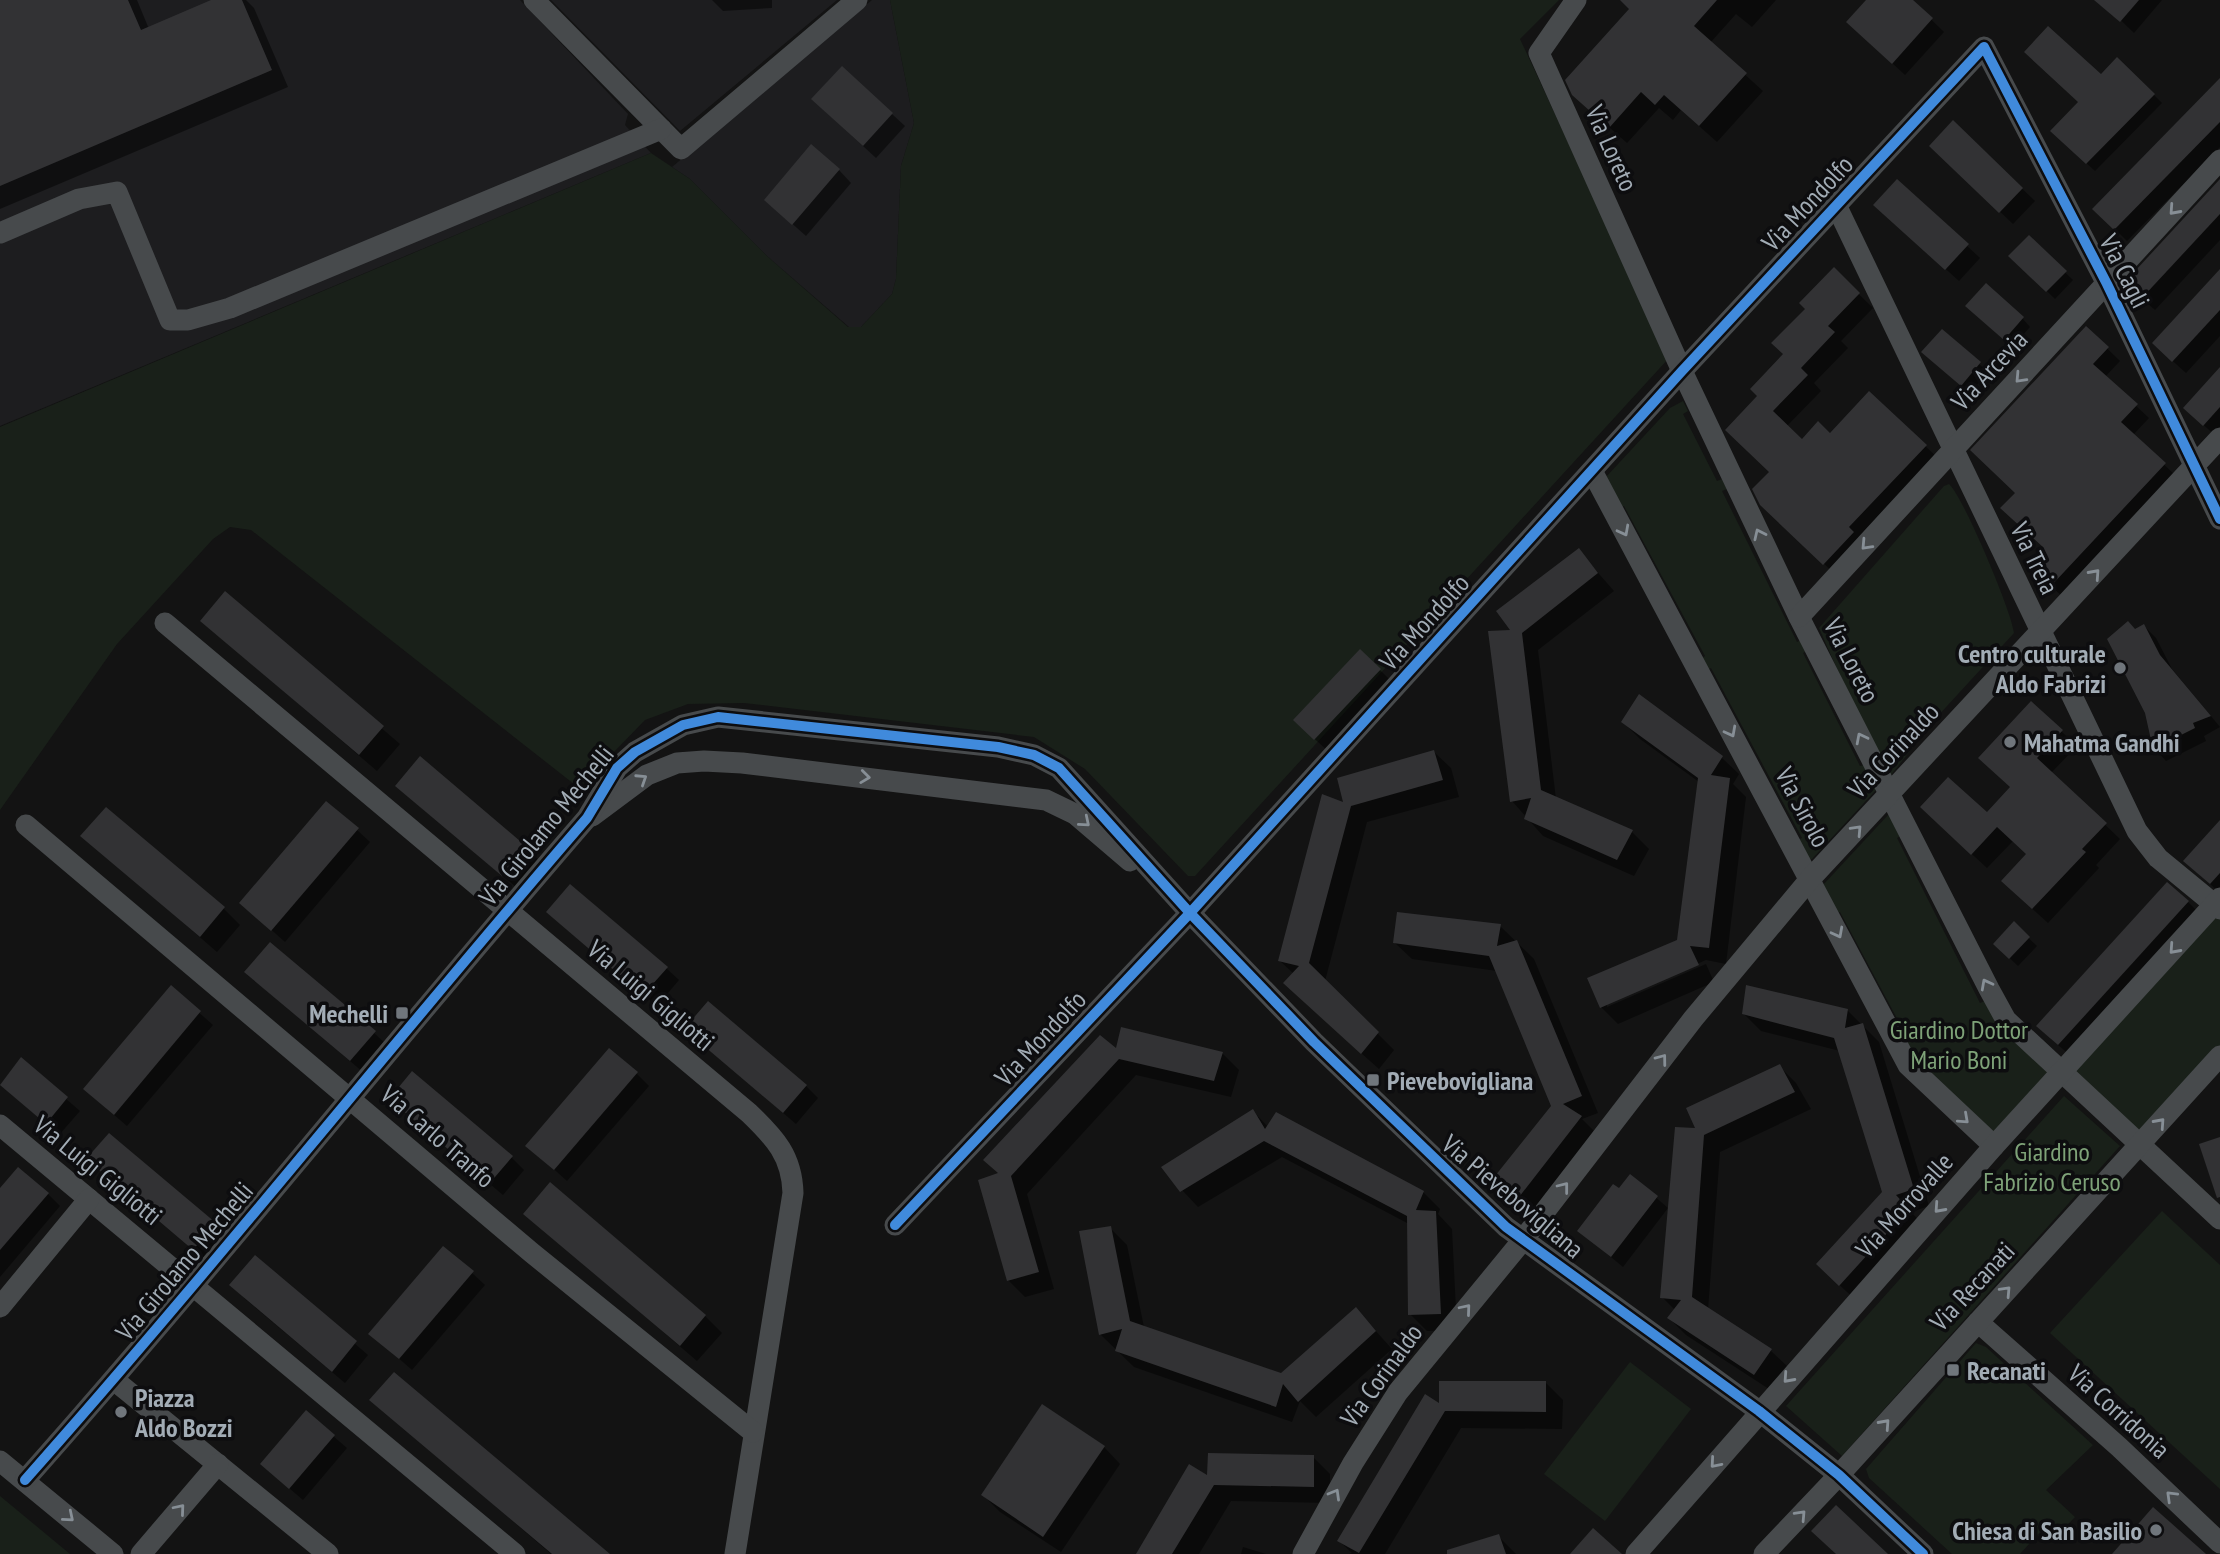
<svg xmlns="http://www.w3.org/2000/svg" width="2220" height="1554" font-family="'PT Sans Narrow',sans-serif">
<rect width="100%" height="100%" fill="#131313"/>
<g fill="#1d1d1f">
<path d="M0,0H520L628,114L625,125L651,153L0,426Z"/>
<path d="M551,0H837L680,131Z"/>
<path d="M872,0H890L914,123L901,166L896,279L892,294L861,327H849L768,257L690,179L672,167Z"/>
</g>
<g fill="#192019">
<path d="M890,0H1559L1520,39L1669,358L1195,876H1188L1085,769L1034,737L744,703L688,704L645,720L579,788L251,530L230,527L213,539L117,644L0,810V427L651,153L690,179L768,257L848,327H861L892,294L896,279L901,166L914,123Z"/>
<path d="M1683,401L1688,411L1683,414L1717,481L1722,479L1727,489L1722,491L1797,642L1803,639L1808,650L1803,653L1860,766L1867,764L1876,790L1812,859H1808L1796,841L1802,838L1711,668L1705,671L1700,660L1705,656L1624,506L1618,509L1606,477L1670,408Z"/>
<path d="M1949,484C1963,496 2012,612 2014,633L1936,718L1891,775L1882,771L1819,628L1944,486Z"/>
<path d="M1888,815L1894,817L1902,835L1897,838L1980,1003L1987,1000L2048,1072L1993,1132L1916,1066L1903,1042L1908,1039L1840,912L1834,914L1823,885Z"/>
<path d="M2220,906V1056L2146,1138L2061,1073Z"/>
<path d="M2064,1096L2120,1146L1842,1456L1786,1406Z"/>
<path d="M2162,1211L2220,1265V1489L2050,1333Z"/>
<path d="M1976,1343L1986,1347L2093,1445L2046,1490L2075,1517L2051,1542L2040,1532L2020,1554H1952L1869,1478L1866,1469Z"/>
<path d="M1630,1362L1691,1409L1605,1521L1544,1474Z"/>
<path d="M0,1496L70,1554H0Z"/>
</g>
<g fill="#0007">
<path d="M0,0H137L149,29L216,0H246L254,8L288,87L0,209Z"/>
<path d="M712,0H772V8L723,11Z"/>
<path d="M1622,0H1776L1752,27L1736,14L1710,43L1763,91L1717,142L1681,110L1673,120L1659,108L1627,143L1591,111L1631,9Z"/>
<path d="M1868,0H1911L1944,32L1905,75L1861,34Z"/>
<path d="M2100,0H2162L2134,33Z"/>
<path d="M2118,59L2162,103L2095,171L2060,139L2080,102Z"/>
<path d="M842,68L905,126L876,158L826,112Z"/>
<path d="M2220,94V147L2127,241L2095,209Z"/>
<path d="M1953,123L2035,201L2013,224L1931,146Z"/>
<path d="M839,170L851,183L806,236L779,212Z"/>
<path d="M2220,180V240L2155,310L2139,296Z"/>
<path d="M1897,181L1980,258L1959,281L1888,217Z"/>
<path d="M2029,238L2073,280L2055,299L2011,256Z"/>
<path d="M1834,270L1873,308L1841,341L1848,348L1814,383L1821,391L1786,427L1802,441L1830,435L1869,393L1940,460L1838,577L1777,519L1759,396L1785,355L1807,309Z"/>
<path d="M2220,272V336L2186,373L2166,355Z"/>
<path d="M1976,314L2023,319L2030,327L2013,346Z"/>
<path d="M2086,328L2120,361L2105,377L2149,418L2133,435L2177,477L2064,598L2042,578L2046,549L2017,493Z"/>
<path d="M1942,331L1988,372L1970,393L1932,360Z"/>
<path d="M2220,370V433L2217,437L2198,420Z"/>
<path d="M1578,550L1614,591L1538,650L1556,799L1632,832L1649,849L1634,876L1543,836L1512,801L1513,632Z"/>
<path d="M225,594L400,744L377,771L202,621Z"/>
<path d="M2144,626L2156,638L2172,669L2220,727L2204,736L2206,741L2166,761L2154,748L2135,631Z"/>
<path d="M1380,670L1392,682L1328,751L1308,733Z"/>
<path d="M2031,703L2077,746L2051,773L2120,839L2096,865L2099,868L2048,923L2018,896L2028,854L2013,841L1987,868L1937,822L1987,815L2012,788Z"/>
<path d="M1623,722L1722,758L1739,774L1733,784L1746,797L1726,964L1706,960L1607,1003V1007L1706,964L1714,982L1618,1024L1601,1007L1679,942L1699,782L1640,739Z"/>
<path d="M1434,752L1451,768L1459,797L1367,822L1325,981L1394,1050L1379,1069L1302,1000L1294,974L1280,961L1345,805Z"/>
<path d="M420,759L539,860L516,887L410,798Z"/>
<path d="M2220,823V893L2185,861Z"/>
<path d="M357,830L370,842L285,942L241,903Z"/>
<path d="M83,836L224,909L240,925L217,952Z"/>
<path d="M2188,902L2200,914L2071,1056L2051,1039Z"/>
<path d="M548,912L666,968L679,980L657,1006Z"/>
<path d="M2014,924L2037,946L2018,966L1995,944Z"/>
<path d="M1500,926L1534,959L1598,1113L1582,1119L1597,1134L1534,1217L1493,1181L1553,1106L1497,971L1412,959L1395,943Z"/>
<path d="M259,984L374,1033L387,1045L363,1072Z"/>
<path d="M171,988L213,1025L127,1126L98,1101Z"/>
<path d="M1847,1010L1879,1042L1929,1206L1911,1212L1925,1227L1857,1301L1835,1281L1884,1193L1840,1051L1761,1031L1744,1014Z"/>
<path d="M686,1029L806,1086L818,1098L796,1124Z"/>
<path d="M1117,1051L1222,1053L1239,1070L1231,1097L1136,1075L1027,1194L1054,1289L1025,1297L1008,1280L1000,1174Z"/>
<path d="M21,1060L80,1111L59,1135L1,1084Z"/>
<path d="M1779,1066L1796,1083L1811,1109L1720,1152L1708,1310L1771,1351L1788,1367L1772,1391L1686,1335L1669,1318L1675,1310L1662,1297L1698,1130Z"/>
<path d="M636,1073L649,1086L567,1181L528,1146Z"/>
<path d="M403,1111L512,1158L524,1170L503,1195Z"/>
<path d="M1253,1111L1268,1127L1423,1192L1440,1209L1438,1214L1452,1229L1457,1330L1427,1331L1410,1314L1409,1224L1282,1157L1198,1207L1182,1190Z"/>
<path d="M101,1172L215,1224L227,1237L206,1261Z"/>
<path d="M1631,1176L1668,1208L1623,1267L1580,1231Z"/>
<path d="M0,1191L48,1194L60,1206L0,1277Z"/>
<path d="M525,1213L705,1316L722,1333L697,1361Z"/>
<path d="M1110,1228L1127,1245L1144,1327L1281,1375L1356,1309L1392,1349L1316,1417L1300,1401L1292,1422L1134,1367L1101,1335L1081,1233Z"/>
<path d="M255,1258L368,1355L345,1383L244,1298Z"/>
<path d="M472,1273L485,1285L412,1370L371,1334Z"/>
<path d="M1546,1383L1563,1400L1562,1429L1461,1428L1385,1554H1349L1352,1553L1339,1541L1440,1407Z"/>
<path d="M372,1400L605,1554H551Z"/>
<path d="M306,1413L347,1448L303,1500L275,1476Z"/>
<path d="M1104,1447L1120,1464L1061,1552L1000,1512L983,1495Z"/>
<path d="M1313,1457L1330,1474V1503L1231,1501L1199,1554H1138L1208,1478Z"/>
<path d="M1498,1536L1516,1554H1474Z"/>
<path d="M1243,1547L1266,1554H1241Z"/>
</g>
<g fill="#323234">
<path d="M0,0H128L141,30L211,0H242L272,70L0,186Z"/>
<path d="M1620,0H1717L1694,26L1747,73L1699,126L1664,95L1655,105L1641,92L1609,128L1572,95L1565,80L1629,9Z"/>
<path d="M1866,0H1913L1933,18L1892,64L1846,22Z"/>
<path d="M2094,0H2139L2120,22Z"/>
<path d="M2048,26L2101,74L2117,57L2155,94L2086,164L2050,131L2078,102L2024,52Z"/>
<path d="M842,66L893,113L863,146L811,99Z"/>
<path d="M2220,78V122L2114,230L2092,209Z"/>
<path d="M1953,120L2023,188L1999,213L1929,146Z"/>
<path d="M811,144L840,169L792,225L764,200Z"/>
<path d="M1897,179L1969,244L1945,270L1873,205Z"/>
<path d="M2220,179V214L2141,299L2124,283Z"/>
<path d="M2029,235L2067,271L2046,292L2008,256Z"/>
<path d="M1834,267L1860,293L1828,326L1835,332L1801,368L1808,375L1773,411L1802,439L1818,421L1830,433L1869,391L1927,445L1849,527L1854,532L1823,565L1760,505L1752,489L1769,472L1725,430L1757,396L1750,389L1783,354L1771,343L1805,309L1799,303Z"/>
<path d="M2220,269V310L2172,362L2152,343Z"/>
<path d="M1986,283L2024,317L2004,340L1965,306Z"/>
<path d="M2086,326L2109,347L2093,364L2138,404L2121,422L2166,463L2050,587L2028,566L2044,548L2000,508L2015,493L1970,450Z"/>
<path d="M1942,329L1981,362L1961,386L1921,352Z"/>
<path d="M2220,367V407L2203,426L2183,408Z"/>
<path d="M1579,548L1598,573L1522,633L1541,790L1633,830L1617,860L1524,819L1531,798L1510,802L1488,631L1510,630L1496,611Z"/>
<path d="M225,591L384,726L359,755L200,621Z"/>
<path d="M2128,621L2135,629L2144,624L2160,655L2211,716L2193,723L2195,728L2153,749L2145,713L2107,639Z"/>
<path d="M1360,649L1381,669L1314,740L1293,720Z"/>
<path d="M1639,694L1723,756L1711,775L1730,778L1709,948L1690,946L1699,965L1600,1008L1587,978L1677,940L1698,778L1621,722Z"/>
<path d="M2031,701L2063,730L2037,758L2107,823L2082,849L2086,852L2032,909L2001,881L2026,854L1997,827L1971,855L1920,807L1948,777L1987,812L2010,787L1978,758Z"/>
<path d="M1434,750L1443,780L1351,806L1309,963L1379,1032L1361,1054L1283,983L1299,966L1278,961L1322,794L1343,802L1337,778Z"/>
<path d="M420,756L527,847L502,876L395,786Z"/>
<path d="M326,801L359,828L271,931L239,903Z"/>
<path d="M106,807L225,907L200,937L80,836Z"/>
<path d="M2220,820V873L2210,884L2183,861Z"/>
<path d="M2167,882L2189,901L2058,1045L2036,1026Z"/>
<path d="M570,884L668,967L643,995L546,912Z"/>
<path d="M1397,912L1501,924L1497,946L1517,940L1582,1096L1563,1104L1582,1116L1516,1201L1491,1181L1551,1106L1489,956L1393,943Z"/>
<path d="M2014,921L2030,937L2009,959L1993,944Z"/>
<path d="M270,942L376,1031L350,1061L244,972Z"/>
<path d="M171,985L201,1011L114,1115L83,1089Z"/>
<path d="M1746,985L1848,1009L1845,1028L1863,1023L1914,1189L1896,1195L1909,1209L1839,1286L1816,1264L1882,1192L1834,1038L1742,1014Z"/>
<path d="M708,1001L807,1085L783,1113L684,1029Z"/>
<path d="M1121,1027L1223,1052L1214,1081L1119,1059L1011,1176L1039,1272L1007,1281L978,1180L998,1173L983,1160L1100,1035L1116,1048Z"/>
<path d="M609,1048L638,1072L554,1170L525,1146Z"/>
<path d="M21,1057L68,1097L46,1124L0,1085Z"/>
<path d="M1780,1064L1795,1092L1704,1135L1692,1297L1772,1349L1754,1375L1667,1318L1681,1300L1660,1298L1675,1127L1695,1128L1686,1108Z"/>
<path d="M412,1071L513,1156L489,1184L389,1099Z"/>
<path d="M1253,1109L1265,1129L1276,1112L1424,1191L1416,1210L1436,1211L1441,1314L1408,1315L1407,1216L1264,1141L1180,1192L1161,1167Z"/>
<path d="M109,1133L216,1223L193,1250L86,1159Z"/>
<path d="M2220,1137V1197L2217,1198L2199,1144Z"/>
<path d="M18,1167L49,1193L0,1250V1188Z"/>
<path d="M1630,1174L1658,1196L1611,1257L1577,1231L1613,1184L1619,1188Z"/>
<path d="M550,1182L706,1315L680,1346L523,1214Z"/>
<path d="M1111,1226L1130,1321L1281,1373L1356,1307L1376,1331L1298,1402L1283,1384L1276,1407L1115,1351L1122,1329L1099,1335L1079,1231Z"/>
<path d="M443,1246L474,1271L399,1359L368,1334Z"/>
<path d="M255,1255L357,1341L332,1372L229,1285Z"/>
<path d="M394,1372L610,1554H552L369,1400Z"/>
<path d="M1439,1381H1546V1412L1445,1411L1359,1553L1337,1541L1425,1394L1439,1403Z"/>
<path d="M1042,1404L1105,1446L1043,1537L981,1495Z"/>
<path d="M306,1410L335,1435L289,1489L260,1464Z"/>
<path d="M1208,1453L1314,1455V1487L1214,1485L1172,1554H1136L1189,1464L1207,1475Z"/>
<path d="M1836,1505L1888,1554H1836L1811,1531Z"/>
<path d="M2153,1507L2206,1554H2112Z"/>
<path d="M1593,1528L1622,1554H1570Z"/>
<path d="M1499,1534L1506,1554H1447V1550Z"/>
</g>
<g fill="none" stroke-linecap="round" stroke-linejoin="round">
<g stroke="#474a4c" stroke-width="21">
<path d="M534,0L681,149L857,0"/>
<path d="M1576,0L1539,53L1682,371L1799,617L1989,989L2006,1020L2220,1219"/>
<path d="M1836,205L2137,831L2158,858L2220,909"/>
<path d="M0,233L79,199L117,192L170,320H188L230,308L661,129"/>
<path d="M1592,471L1908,1065L1994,1146"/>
<path d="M1799,617L2220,160"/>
<path d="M165,623L749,1113C775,1138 792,1156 793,1193L735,1554"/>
<path d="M592,816L647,775L677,763L704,761L742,763L1046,800L1075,814L1130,861"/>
<path d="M26,825L532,1253L753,1432"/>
<path d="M0,1125L515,1554"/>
<path d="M895,1225L1190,913L1682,371L1984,47L2107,284L2220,519"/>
<path d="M0,1307L89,1199"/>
<path d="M1978,1322L2119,1447L2220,1543"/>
<path d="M114,1380L328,1554"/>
<path d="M0,1461L113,1554"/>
<path d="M25,1480C217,1264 397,1037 587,818L617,768L635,752L683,725L718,717L998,747L1034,755L1059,768L1190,913L1314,1042L1506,1227L1759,1411L1839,1475L1923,1554"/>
<path d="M141,1554L218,1464"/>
<path d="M1303,1554L1353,1463L1398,1392L1522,1241L1693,1019L1810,879L2220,438"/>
<path d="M1636,1554L1994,1146L2220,898"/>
<path d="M1764,1554L1839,1475L2220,1056"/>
</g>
<defs>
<g id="cycleway">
<path d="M895,1225L1190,913L1682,371L1984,47L2107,284L2220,519"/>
<path d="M25,1480C217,1264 397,1037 587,818L617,768L635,752L683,725L718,717L998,747L1034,755L1059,768L1190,913L1314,1042L1506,1227L1759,1411L1839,1475L1923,1554"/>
</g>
</defs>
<use href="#cycleway" stroke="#0d0d0f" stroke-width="15"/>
<use href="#cycleway" stroke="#408adc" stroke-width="10"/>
</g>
<defs><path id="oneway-chevron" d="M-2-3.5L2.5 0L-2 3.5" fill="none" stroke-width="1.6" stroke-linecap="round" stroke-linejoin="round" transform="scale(1.75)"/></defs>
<g stroke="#878f96">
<use href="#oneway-chevron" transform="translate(2174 210) rotate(132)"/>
<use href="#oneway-chevron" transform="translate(2020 378) rotate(133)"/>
<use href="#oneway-chevron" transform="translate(1624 531) rotate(62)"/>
<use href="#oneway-chevron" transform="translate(1759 534) rotate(-115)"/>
<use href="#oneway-chevron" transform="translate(1866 545) rotate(133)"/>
<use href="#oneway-chevron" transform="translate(2095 574) rotate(-48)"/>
<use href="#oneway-chevron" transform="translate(1731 732) rotate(62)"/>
<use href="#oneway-chevron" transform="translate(1861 738) rotate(-117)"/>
<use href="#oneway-chevron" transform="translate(865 777) rotate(7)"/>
<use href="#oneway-chevron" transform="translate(642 779) rotate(-33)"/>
<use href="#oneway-chevron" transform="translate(1085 822) rotate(40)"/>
<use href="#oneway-chevron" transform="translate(1857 830) rotate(-47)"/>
<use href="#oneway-chevron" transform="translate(1838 933) rotate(62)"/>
<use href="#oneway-chevron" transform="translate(2174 949) rotate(132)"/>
<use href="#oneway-chevron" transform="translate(1986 984) rotate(-118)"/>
<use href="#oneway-chevron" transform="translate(1662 1059) rotate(-53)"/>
<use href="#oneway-chevron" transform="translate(1964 1119) rotate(42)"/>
<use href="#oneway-chevron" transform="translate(2160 1123) rotate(-48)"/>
<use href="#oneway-chevron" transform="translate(1564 1187) rotate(-52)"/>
<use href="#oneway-chevron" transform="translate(1939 1208) rotate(132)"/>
<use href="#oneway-chevron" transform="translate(2006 1291) rotate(-47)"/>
<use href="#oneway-chevron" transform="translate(1466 1309) rotate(-50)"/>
<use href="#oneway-chevron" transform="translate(1788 1378) rotate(132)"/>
<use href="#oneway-chevron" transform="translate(1885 1424) rotate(-48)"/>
<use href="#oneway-chevron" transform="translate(1715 1463) rotate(131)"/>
<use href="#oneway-chevron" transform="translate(1335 1494) rotate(-60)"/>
<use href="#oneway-chevron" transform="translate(2171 1496) rotate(-136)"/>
<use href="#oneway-chevron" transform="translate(180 1509) rotate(-50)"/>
<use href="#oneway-chevron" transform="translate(1801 1515) rotate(-47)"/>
<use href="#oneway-chevron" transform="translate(69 1517) rotate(40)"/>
</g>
<g fill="#70767c" stroke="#0d0d0f" stroke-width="2.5">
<circle cx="2120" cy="668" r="7"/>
<circle cx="2010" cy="742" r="7"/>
<rect x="395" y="1006" width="14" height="14" rx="3.5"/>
<rect x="1366" y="1073" width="14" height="14" rx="3.5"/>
<rect x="1946" y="1363" width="14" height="14" rx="3.5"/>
<circle cx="121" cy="1412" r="7"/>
<circle cx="2156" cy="1530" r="7"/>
</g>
<g text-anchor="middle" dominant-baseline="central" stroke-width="7" stroke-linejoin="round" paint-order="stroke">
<g font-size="26" fill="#a2acb5" stroke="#0d0d0f">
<text transform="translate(1612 148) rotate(66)">Via Loreto</text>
<text transform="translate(1807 203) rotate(-47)">Via Mondolfo</text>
<text transform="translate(2125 271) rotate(63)">Via Cagli</text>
<text transform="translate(1989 370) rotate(-47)">Via Arcevia</text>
<text transform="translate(2035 558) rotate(64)">Via Treia</text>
<text transform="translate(1424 622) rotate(-48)">Via Mondolfo</text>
<text transform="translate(1852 660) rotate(63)">Via Loreto</text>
<text transform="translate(1893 750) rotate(-47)">Via Corinaldo</text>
<text transform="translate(1803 807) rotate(62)">Via Sirolo</text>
<text transform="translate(546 825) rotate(-51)">Via Girolamo Mechelli</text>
<text transform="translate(651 995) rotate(40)">Via Luigi Gigliotti</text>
<text transform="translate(1040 1038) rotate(-47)">Via Mondolfo</text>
<text transform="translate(438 1136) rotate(41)">Via Carlo Tranfo</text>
<text transform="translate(98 1170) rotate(39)">Via Luigi Gigliotti</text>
<text transform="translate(1513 1196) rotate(40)">Via Pievebovigliana</text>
<text transform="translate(1904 1205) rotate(-48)">Via Morrovalle</text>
<text transform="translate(184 1261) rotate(-50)">Via Girolamo Mechelli</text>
<text transform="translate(1972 1286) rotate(-47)">Via Recanati</text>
<text transform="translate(1381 1375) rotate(-54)">Via Corinaldo</text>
<text transform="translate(2119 1411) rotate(42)">Via Corridonia</text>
</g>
<g font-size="26" font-weight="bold" fill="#a2acb5" stroke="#0d0d0f" text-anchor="start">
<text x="2106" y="653" text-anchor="end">Centro culturale<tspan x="2106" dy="30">Aldo Fabrizi</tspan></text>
<text x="2024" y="742">Mahatma Gandhi</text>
<text x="388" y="1013" text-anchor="end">Mechelli</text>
<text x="1387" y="1080">Pievebovigliana</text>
<text x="1967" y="1370">Recanati</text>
<text x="135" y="1397">Piazza<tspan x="135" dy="30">Aldo Bozzi</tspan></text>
<text x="2142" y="1530" text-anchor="end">Chiesa di San Basilio</text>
</g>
<g font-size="26" fill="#7ea278" stroke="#0d0d0f">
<text x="1959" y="1029">Giardino Dottor<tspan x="1959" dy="30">Mario Boni</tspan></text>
<text x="2052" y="1151">Giardino<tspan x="2052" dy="30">Fabrizio Ceruso</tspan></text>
</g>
</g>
</svg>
